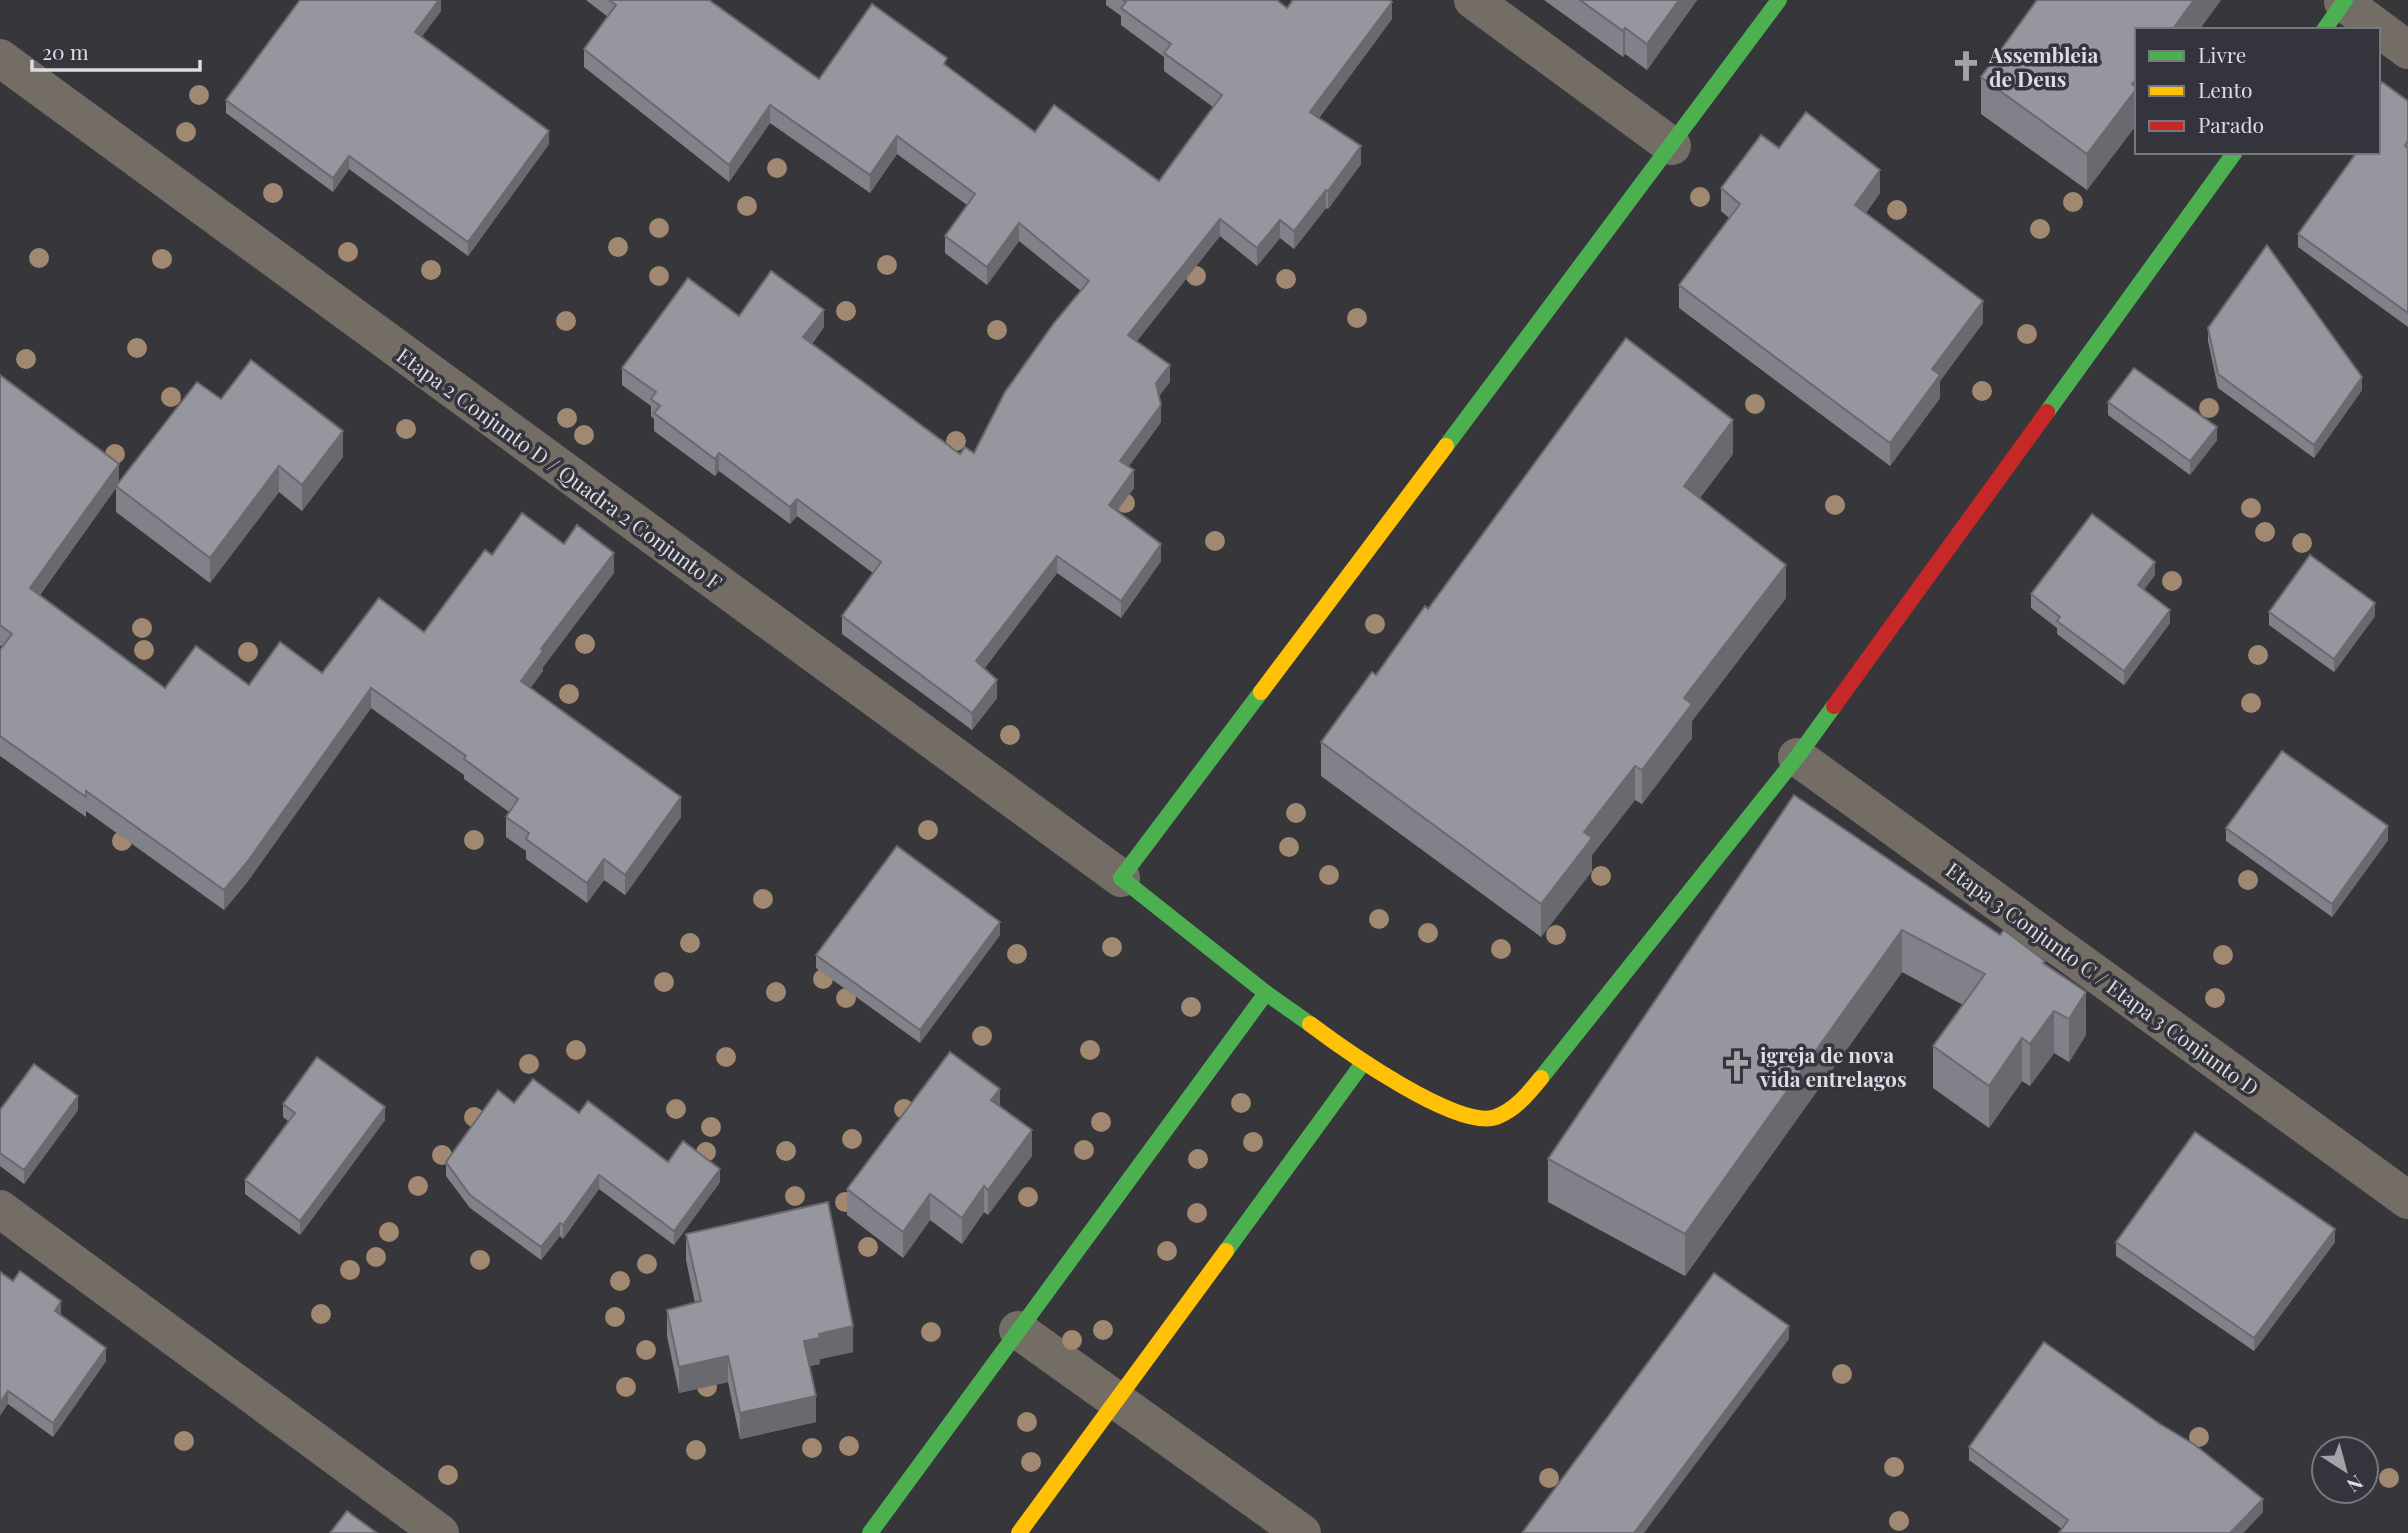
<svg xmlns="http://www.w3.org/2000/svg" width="2408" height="1533" font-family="'Playfair Display',serif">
<rect width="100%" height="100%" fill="#36363b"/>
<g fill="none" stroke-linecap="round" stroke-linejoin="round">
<g stroke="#746d66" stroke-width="38">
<path d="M1473,0L1672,146"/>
<path d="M2343,2L2408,50"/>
<path d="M0,58L1121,878"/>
<path d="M1797,757L2408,1200"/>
<path d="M0,1209L440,1533"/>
<path d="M1018,1330L1302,1533"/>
</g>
<g stroke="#4caf50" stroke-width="16">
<path d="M2324,30L2345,0"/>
<path d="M2047,412L2235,152"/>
<path d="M1446,446L1779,0"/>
<path d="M1261,692L1121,878L1266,993L1310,1024"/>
<path d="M1541,1078L1797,757L1834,706"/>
<path d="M1226,1251L1363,1063"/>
<path d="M870,1533L1266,993"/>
</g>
<g stroke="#ffc107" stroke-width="16">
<path d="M1261,692L1446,446"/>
<path d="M1310,1024C1342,1048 1458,1131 1496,1117C1516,1109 1528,1094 1541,1078"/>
<path d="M1019,1533L1226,1251"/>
</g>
<path stroke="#c62828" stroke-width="16" d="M1834,706L2047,412"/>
</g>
<g fill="#a18870">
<circle cx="199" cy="95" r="10"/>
<circle cx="186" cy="132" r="10"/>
<circle cx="777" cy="168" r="10"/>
<circle cx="273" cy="193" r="10"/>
<circle cx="1700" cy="197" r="10"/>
<circle cx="2073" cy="202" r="10"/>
<circle cx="747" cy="206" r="10"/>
<circle cx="1897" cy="210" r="10"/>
<circle cx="659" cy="228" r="10"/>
<circle cx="2040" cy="229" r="10"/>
<circle cx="618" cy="247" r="10"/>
<circle cx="348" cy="252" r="10"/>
<circle cx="39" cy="258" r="10"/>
<circle cx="162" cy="259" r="10"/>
<circle cx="887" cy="265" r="10"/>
<circle cx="431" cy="270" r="10"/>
<circle cx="659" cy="276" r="10"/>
<circle cx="1196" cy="276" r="10"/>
<circle cx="1286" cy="279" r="10"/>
<circle cx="846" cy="311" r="10"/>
<circle cx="1357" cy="318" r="10"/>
<circle cx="566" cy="321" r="10"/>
<circle cx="997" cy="330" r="10"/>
<circle cx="2027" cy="334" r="10"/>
<circle cx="137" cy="348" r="10"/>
<circle cx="26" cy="359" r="10"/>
<circle cx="1982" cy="391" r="10"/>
<circle cx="171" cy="397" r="10"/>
<circle cx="1755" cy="404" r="10"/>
<circle cx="2209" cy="408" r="10"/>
<circle cx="567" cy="418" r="10"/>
<circle cx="406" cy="429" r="10"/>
<circle cx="584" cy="435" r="10"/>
<circle cx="956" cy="441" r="10"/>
<circle cx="115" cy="454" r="10"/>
<circle cx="1125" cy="503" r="10"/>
<circle cx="1835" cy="505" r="10"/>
<circle cx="2251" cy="508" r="10"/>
<circle cx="2265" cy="532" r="10"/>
<circle cx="1215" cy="541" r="10"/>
<circle cx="2302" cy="543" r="10"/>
<circle cx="2172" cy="581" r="10"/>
<circle cx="1375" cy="624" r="10"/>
<circle cx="142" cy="628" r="10"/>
<circle cx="585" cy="644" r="10"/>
<circle cx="144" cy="650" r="10"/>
<circle cx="248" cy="652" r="10"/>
<circle cx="2258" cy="655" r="10"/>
<circle cx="569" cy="694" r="10"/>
<circle cx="2251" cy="703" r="10"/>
<circle cx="1010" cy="735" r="10"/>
<circle cx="1296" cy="813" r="10"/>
<circle cx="928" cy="830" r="10"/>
<circle cx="474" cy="840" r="10"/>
<circle cx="122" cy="841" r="10"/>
<circle cx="1289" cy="847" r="10"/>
<circle cx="1329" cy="875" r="10"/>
<circle cx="1601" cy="876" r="10"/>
<circle cx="2248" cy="880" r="10"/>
<circle cx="763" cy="899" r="10"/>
<circle cx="1379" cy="919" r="10"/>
<circle cx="1428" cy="933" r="10"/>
<circle cx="1556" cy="935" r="10"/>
<circle cx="690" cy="943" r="10"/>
<circle cx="1112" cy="947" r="10"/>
<circle cx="1501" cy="949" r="10"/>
<circle cx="1017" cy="954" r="10"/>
<circle cx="2223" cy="955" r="10"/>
<circle cx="823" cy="979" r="10"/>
<circle cx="664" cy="982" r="10"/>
<circle cx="776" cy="992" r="10"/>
<circle cx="846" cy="998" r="10"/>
<circle cx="2215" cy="998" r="10"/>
<circle cx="1191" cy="1007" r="10"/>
<circle cx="982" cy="1036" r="10"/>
<circle cx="576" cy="1050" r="10"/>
<circle cx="1090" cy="1050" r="10"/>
<circle cx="726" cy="1057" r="10"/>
<circle cx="529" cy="1064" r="10"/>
<circle cx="1241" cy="1103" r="10"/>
<circle cx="676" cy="1109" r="10"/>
<circle cx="904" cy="1109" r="10"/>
<circle cx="474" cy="1117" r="10"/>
<circle cx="1101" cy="1122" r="10"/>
<circle cx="711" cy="1127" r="10"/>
<circle cx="852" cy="1139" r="10"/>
<circle cx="1253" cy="1142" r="10"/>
<circle cx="1084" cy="1150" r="10"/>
<circle cx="786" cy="1151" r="10"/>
<circle cx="706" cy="1152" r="10"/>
<circle cx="442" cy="1155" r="10"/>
<circle cx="1198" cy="1159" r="10"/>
<circle cx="418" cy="1186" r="10"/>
<circle cx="795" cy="1196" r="10"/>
<circle cx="1028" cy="1197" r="10"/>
<circle cx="845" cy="1202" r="10"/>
<circle cx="1197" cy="1213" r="10"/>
<circle cx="389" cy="1232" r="10"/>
<circle cx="868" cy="1247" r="10"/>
<circle cx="1167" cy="1251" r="10"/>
<circle cx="376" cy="1257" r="10"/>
<circle cx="480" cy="1260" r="10"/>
<circle cx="647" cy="1264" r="10"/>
<circle cx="350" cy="1270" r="10"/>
<circle cx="620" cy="1281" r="10"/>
<circle cx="321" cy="1314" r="10"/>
<circle cx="615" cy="1317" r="10"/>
<circle cx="1103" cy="1330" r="10"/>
<circle cx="931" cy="1332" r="10"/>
<circle cx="1072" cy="1340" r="10"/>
<circle cx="646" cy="1350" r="10"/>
<circle cx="1842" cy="1374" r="10"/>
<circle cx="626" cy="1387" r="10"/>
<circle cx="707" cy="1387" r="10"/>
<circle cx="1027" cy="1422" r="10"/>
<circle cx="2199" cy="1437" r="10"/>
<circle cx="184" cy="1441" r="10"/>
<circle cx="849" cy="1446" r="10"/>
<circle cx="812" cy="1448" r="10"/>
<circle cx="696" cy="1450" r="10"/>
<circle cx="1031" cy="1462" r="10"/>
<circle cx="1894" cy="1467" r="10"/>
<circle cx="448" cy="1475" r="10"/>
<circle cx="1549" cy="1478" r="10"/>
<circle cx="2389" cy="1478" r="10"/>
<circle cx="1899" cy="1521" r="10"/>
</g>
<g fill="#818189">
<path d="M441,0V11L421,37L549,144L468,256L349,169L333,192L226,113V100Z"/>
<path d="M586,0H709L819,79L947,67L1035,132L1159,181L1213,107L1164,71V57L1121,25V16L1106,5V0H1277L1287,8L1392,19L1319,118L1361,164L1328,209L1326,208L1294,249L1280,238L1257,266L1220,236L1137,341L1170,382L1159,396L1161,422L1129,466L1134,488L1117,511L1161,561L1121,618L1057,573L984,669L997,698L972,730L842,634V616L873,573L797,516L790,524L719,471L715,476L654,431V419L651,416V406L622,385V368L739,316L824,327L812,344L960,454L974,453L1081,291L1019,241L987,285L945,253V236L967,205L897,154L870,193L770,123L729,182L584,67V49L608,17Z"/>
<path d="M1544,0H1697L1647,70L1625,54L1623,57Z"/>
<path d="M2037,0H2221L2199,30H2137V124L2087,190L1981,114V77Z"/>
<path d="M2408,101V327L2298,247V234Z"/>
<path d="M1779,148L1880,193L1866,213L1983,323L1940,381V398L1890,466L1679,308V285L1729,218L1721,211V188Z"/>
<path d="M2208,328L2362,390L2314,458L2218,388L2208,341Z"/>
<path d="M0,375L119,483L221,399L343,457L302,511L279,492L210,583L116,512V488L40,595L165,688L249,685L322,673L424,632L492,555L564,544L614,573L543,667V671L530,688L681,817L625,895L604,880L587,903L526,859V851L506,837V817L509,812L464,779V775L371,708L248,881L224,910L86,811V817L0,756V650L2,647L0,645Z"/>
<path d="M2108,402L2217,440L2190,475L2108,415Z"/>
<path d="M1733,454L1700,498L1786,598L1692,721V738L1642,804L1635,800L1592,855V871L1541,937L1321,776V742L1428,609Z"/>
<path d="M2155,575L2144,589L2170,623L2124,685L2057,634V628L2031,608V594Z"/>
<path d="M2269,612L2375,616L2334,672L2269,625Z"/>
<path d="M1794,795L2045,965L2086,1035L2069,1062L2054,1053L2030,1086L2022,1081L1989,1128L1933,1088V1046L1963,1005L1902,972L1685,1276L1548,1202V1159Z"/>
<path d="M2226,828L2388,840L2332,917L2226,841Z"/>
<path d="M1000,935L920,1043L816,968V955Z"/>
<path d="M514,1103L579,1113L668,1162L720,1182L674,1245L599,1189L563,1239L560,1236L541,1260L470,1208L446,1176V1162Z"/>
<path d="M283,1104L385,1120L300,1235L245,1194V1180L288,1121L283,1117Z"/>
<path d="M1000,1106L1032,1156L988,1215L984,1212L962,1244L930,1220L903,1258L847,1215V1189Z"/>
<path d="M0,1110H78L24,1184L0,1166Z"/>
<path d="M686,1234L853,1352L820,1359V1364L810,1366L816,1422L740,1439L728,1382L679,1393L667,1336V1310L695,1303L686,1260Z"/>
<path d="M2116,1242H2335L2254,1351L2116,1256Z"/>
<path d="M0,1272L61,1314L60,1315L106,1361L53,1437L8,1404Z"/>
<path d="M1969,1447L2263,1512L2243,1533H2059L2062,1529L1969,1460Z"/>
</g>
<g fill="#69696f">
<path d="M439,0H441V11L415,46V32Z"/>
<path d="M1679,0H1697L1647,70V44Z"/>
<path d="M2194,0H2221L2199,30H2172Z"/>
<path d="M1392,2V19L1310,129V112Z"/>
<path d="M1625,28V54L1623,57V31Z"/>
<path d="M2137,78V124L2087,190V154Z"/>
<path d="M770,105V123L729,182V165Z"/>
<path d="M549,131V144L468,256V242Z"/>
<path d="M897,136V154L870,193V175Z"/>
<path d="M1361,146V164L1328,209V191Z"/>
<path d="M349,156V169L333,192V178Z"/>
<path d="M1880,170V193L1855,227V205Z"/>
<path d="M1326,190V208L1294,249V231Z"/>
<path d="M1220,219V236L1128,352V335Z"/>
<path d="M1280,220V238L1257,266V248Z"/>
<path d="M1019,223V241L987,285V267Z"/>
<path d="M1983,301V323L1940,381V398L1890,466V443L1932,369Z"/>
<path d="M824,310V327L803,355V337Z"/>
<path d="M1170,365V382L1156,400V383Z"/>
<path d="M2362,377V390L2314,458V445Z"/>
<path d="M1161,405V422L1120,478V461Z"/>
<path d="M1733,420V454L1684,519V486Z"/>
<path d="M2217,427V440L2190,475V461Z"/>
<path d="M343,431V457L302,511V485Z"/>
<path d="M719,453V471L715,476V459Z"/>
<path d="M119,464V484L30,608V588Z"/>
<path d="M279,466V492L210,583V558Z"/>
<path d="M1134,470V488L1109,522V505Z"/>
<path d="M797,499V516L790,524V507Z"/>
<path d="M1161,544V561L1121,618V601Z"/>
<path d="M614,553V573L543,667V671L521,701V681L541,649Z"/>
<path d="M1057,556V573L976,679V661Z"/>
<path d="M2155,562V575L2138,598V585Z"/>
<path d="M1786,565V598L1692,721V738L1642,804V770L1684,698Z"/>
<path d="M2375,603V616L2334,672V659Z"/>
<path d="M2170,610V623L2124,685V671Z"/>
<path d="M997,680V698L972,730V713Z"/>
<path d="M371,688V708L248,881L224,910V890Z"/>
<path d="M1635,766V800L1592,855V871L1541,937V904L1584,832Z"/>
<path d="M681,797V817L625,895V875Z"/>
<path d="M2388,826V840L2332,917V904Z"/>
<path d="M604,859V880L587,903V883Z"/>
<path d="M1000,922V935L920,1043V1030Z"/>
<path d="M1902,930V972L1685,1276V1234Z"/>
<path d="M2086,992V1035L2069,1062V1019Z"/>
<path d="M2054,1011V1053L2030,1086V1044Z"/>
<path d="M2022,1038V1081L1989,1128V1086Z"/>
<path d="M1000,1089V1114L991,1100Z"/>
<path d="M78,1096V1110L24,1184V1170Z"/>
<path d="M385,1107V1120L300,1235V1221Z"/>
<path d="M1032,1130V1156L988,1215V1190Z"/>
<path d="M720,1169V1182L674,1245V1231Z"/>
<path d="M599,1175V1189L563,1239V1225Z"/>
<path d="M984,1186V1212L962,1244V1218Z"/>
<path d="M930,1194V1220L903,1258V1232Z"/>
<path d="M560,1223V1236L541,1260V1247Z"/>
<path d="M2335,1229V1242L2254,1351V1338Z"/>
<path d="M61,1301V1314L55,1325V1311Z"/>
<path d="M853,1326V1352L820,1359V1364L804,1367V1341L819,1334Z"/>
<path d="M1789,1326V1339L1644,1533H1634Z"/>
<path d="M106,1348V1361L53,1437V1423Z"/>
<path d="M728,1356V1382L679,1393V1367Z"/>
<path d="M8,1391V1404L0,1416V1403Z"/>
<path d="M816,1396V1422L740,1439V1413Z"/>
<path d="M2263,1499V1512L2243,1533H2230Z"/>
</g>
<g fill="#96969f" stroke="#69696f" stroke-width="2">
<path d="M300,0H439L415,32L549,131L468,242L349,156L333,178L226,100Z"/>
<path d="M609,0H709L819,79L872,4L947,58L944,64L1035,132L1054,105L1159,181L1222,95L1164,53L1171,44L1121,8L1126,2L1123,0H1277L1287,8L1293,0H1390L1392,2L1310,112L1361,146L1328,191L1326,190L1294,231L1280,220L1257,248L1220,219L1128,335L1170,365L1156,383L1161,405L1120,461L1134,470L1109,505L1161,544L1121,601L1057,556L976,661L997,680L972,713L842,616L881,562L797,499L790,507L719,453L715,459L654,413L660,406L651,399L656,392L622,368L688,278L739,316L771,271L824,310L803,337L960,454L965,447L974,453L1005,392L1054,323L1089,281L1019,223L987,267L945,236L975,194L897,136L870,175L770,105L729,165L584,49L616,5Z"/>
<path d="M1580,0H1679L1647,44L1625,28L1623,31Z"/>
<path d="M2037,0H2194L2172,30H2137V78L2132,84L2137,88L2087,154L1981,77Z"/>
<path d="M2382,82L2408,101V141L2405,146L2408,148V313L2298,234L2357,152H2378V87Z"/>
<path d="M1806,112L1880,170L1855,205L1983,301L1932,369L1940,375L1890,443L1679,285L1740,204L1721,188L1761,135L1779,148Z"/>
<path d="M2267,245L2362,377L2314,445L2218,374L2208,328Z"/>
<path d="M1626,338L1733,420L1684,486L1786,565L1684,698L1692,704L1642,770L1635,766L1584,832L1592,838L1541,904L1321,742L1372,672L1376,675L1425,606L1428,609Z"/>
<path d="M251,360L343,431L302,485L279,466L210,558L116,486L197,382L221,399Z"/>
<path d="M2134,368L2217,427L2190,461L2108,402Z"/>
<path d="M0,375L119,464L30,588L165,688L196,646L249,685L280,642L322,673L379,598L424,632L485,550L492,555L522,513L564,544L577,525L614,553L541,649L543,651L521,681L681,797L625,875L604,859L587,883L526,839L529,833L506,817L518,799L464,759L466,756L371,688L248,861L224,890L86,791V797L0,736V650L12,634L0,625Z"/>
<path d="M2092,514L2155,562L2138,585L2170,610L2124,671L2057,621L2060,617L2031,594Z"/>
<path d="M2310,555L2375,603L2334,659L2269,612Z"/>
<path d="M2282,751L2388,826L2332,904L2226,828Z"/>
<path d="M1794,795L2000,935L2004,930L2045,961L2043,963L2086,992L2069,1019L2054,1011L2030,1044L2022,1038L1989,1086L1933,1046L1985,974L1902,930L1685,1234L1548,1159Z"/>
<path d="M897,846L1000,922L920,1030L816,955Z"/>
<path d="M950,1052L1000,1089L991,1100L1032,1130L988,1190L984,1186L962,1218L930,1194L903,1232L847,1189Z"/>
<path d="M317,1057L385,1107L300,1221L245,1180L295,1113L283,1104Z"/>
<path d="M34,1064L78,1096L24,1170L0,1153V1110Z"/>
<path d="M533,1079L579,1113L588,1101L668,1162L683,1141L720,1169L674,1231L599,1175L563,1225L560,1223L541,1247L470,1195L446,1162L498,1090L514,1103Z"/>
<path d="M2195,1132L2335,1229L2254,1338L2116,1242Z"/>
<path d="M828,1202L853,1326L819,1334L820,1338L804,1341L816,1396L740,1413L728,1356L679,1367L667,1310L701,1301L686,1234Z"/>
<path d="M20,1271L61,1301L55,1311L106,1348L53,1423L8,1391L0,1403V1272L13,1281Z"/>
<path d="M1714,1273L1789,1326L1634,1533H1522Z"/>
<path d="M2044,1342L2160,1424L2195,1445L2263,1499L2230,1533H2059L2068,1520L1969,1447Z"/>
<path d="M347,1511L377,1533H330Z"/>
</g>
<defs>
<symbol id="church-bare" viewBox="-9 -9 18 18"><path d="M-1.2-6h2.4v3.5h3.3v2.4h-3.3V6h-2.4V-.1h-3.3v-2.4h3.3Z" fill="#a2a2a8" stroke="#34343d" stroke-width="2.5" paint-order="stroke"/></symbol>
</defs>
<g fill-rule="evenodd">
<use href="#church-bare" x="1944" y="44" width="44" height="44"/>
<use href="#church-bare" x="1715" y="1044" width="44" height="44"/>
</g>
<g text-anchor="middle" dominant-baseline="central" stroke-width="7" stroke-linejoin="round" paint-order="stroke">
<g font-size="21" font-weight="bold" fill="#dcdce2" stroke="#34343d" text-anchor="start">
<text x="1989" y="54">Assembleia<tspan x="1989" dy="24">de Deus</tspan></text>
<text x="1760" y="1054">igreja de nova<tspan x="1760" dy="24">vida entrelagos</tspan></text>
</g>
<g font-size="21" fill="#dcdce2" stroke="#34343d">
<text transform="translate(560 468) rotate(36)">Etapa 2 Conjunto D / Quadra 2 Conjunto F</text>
<text transform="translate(2103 978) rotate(36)">Etapa 3 Conjunto C / Etapa 3 Conjunto D</text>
</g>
</g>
<rect x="2135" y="28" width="245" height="126" fill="#34343d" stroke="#77777f" stroke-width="2"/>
<rect x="2149" y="51" width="35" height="10" fill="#4caf50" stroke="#77777f" stroke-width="2"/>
<text x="2198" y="63" font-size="21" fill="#dcdce2">Livre</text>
<rect x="2149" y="86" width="35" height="10" fill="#ffc107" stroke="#77777f" stroke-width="2"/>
<text x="2198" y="98" font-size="21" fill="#dcdce2">Lento</text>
<rect x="2149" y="121" width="35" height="10" fill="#c62828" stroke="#77777f" stroke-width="2"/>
<text x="2198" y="133" font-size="21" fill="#dcdce2">Parado</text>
<g transform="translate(2345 1470) rotate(144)"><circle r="33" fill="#34343d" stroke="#77777f" stroke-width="2"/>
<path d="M0-5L12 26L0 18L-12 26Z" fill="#a2a2a8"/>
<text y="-10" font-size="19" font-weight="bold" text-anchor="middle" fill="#dcdce2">N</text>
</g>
<path d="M32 60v10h168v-10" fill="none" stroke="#dcdce2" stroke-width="3.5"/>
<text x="42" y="60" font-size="21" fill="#dcdce2" stroke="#34343d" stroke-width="5" paint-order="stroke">20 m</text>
</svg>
